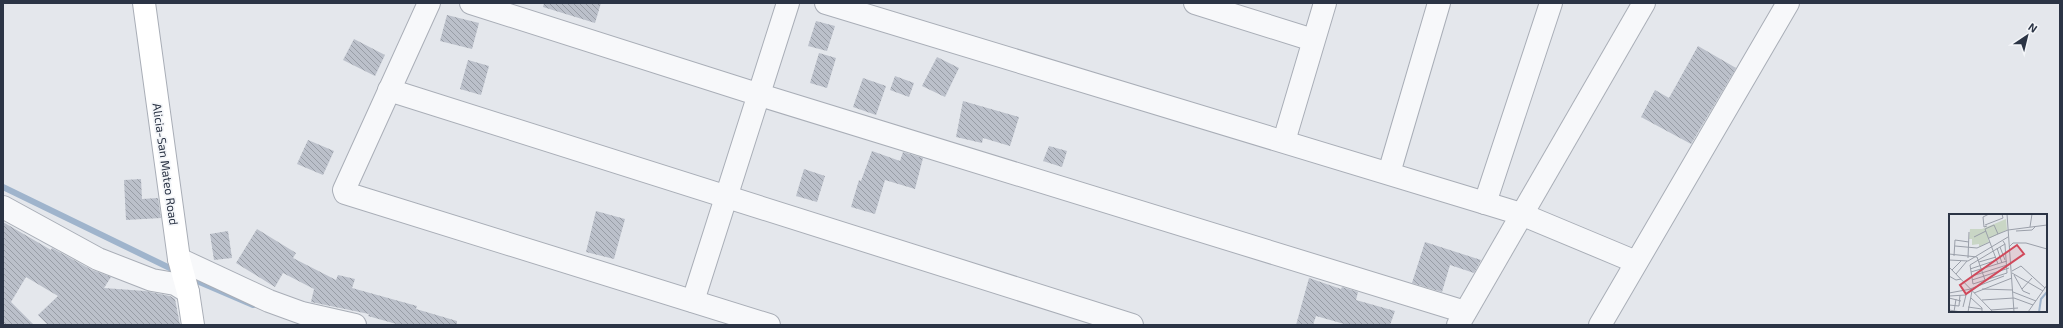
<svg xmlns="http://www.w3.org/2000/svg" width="2063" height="328" font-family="'Exo 2',sans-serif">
<defs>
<pattern id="building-back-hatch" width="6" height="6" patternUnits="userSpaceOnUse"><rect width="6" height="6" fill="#bbc0ca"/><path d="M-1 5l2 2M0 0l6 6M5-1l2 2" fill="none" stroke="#989da6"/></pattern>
</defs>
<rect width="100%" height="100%" fill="#e4e7ec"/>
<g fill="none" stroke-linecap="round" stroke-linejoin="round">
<g stroke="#9fb4cc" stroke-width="6">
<path d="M3,187L178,272"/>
<path d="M190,278L253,305"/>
</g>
</g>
<g fill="url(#building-back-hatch)">
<path d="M544,3H601L595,23L543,7Z"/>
<path d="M447,15L479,23L472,49L440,41Z"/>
<path d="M816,21L835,26L827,51L808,46Z"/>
<path d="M354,39L385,55L375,76L343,60Z"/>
<path d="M1698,46L1736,68L1691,144L1641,117L1655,90L1669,98Z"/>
<path d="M819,53L836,58L827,88L810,83Z"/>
<path d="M937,57L959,68L945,97L922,86Z"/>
<path d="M468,60L489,66L481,95L460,89Z"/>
<path d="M895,76L914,83L909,97L890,90Z"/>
<path d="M863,78L886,86L876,115L853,107Z"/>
<path d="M963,101L1019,117L1010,146L983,138L982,143L956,137Z"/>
<path d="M308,140L334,151L323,175L297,164Z"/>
<path d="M1049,146L1067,151L1062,167L1043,161Z"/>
<path d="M872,151L900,161L903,152L923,158L915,189L885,180L875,214L851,207L859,180L861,181Z"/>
<path d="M804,169L825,176L817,202L796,196Z"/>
<path d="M141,179L142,199L158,198L161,218L126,220L124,180Z"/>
<path d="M596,211L625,219L614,259L586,252Z"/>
<path d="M3,222L51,250L52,248L92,270L111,277L104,288L145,291L170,296L175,299L180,325H48L38,315L58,296L26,277L11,302L34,325H3Z"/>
<path d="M257,229L296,253L293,258L336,280L338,275L355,279L352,288L417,306L416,309L457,321V325H400L368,316L369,314L311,302L314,289L283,273L275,287L236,263Z"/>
<path d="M228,231L232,258L214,260L210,234Z"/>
<path d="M1425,242L1481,260L1474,273L1450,265L1442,292L1412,283Z"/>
<path d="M1309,278L1341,289L1342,287L1358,292L1356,300L1395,311L1390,325H1348L1316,316L1313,325H1296Z"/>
</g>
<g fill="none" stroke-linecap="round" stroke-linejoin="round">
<defs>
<g id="street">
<path d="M429,3L344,190L345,193L769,325"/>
<path d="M471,3L760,95L1465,312"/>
<path d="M826,3L1485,203L1521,214L1636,262"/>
<path d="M1195,3L1313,40"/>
<path d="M389,90L1132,325"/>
<path d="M1284,141L1325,3"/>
<path d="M1389,173L1439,3"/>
<path d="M1485,203L1551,3"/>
<path d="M3,207L98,259L152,280L175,284L188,292"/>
<path d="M179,259L269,301L302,313L355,325"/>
<path d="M693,301L788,3"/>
<path d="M1458,325L1644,3"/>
<path d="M1600,325L1788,3"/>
</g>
<path id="secondary" d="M144,3L179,259L188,292L193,325"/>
</defs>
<use href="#street" stroke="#a9aeb7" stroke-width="24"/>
<use href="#secondary" stroke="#a9aeb7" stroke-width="24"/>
<use href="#street" stroke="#f7f8fa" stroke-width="22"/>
<use href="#secondary" stroke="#fff" stroke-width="22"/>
</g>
<g text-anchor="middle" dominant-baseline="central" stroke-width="3.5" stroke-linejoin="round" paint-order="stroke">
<g font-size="12" fill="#2b3445" stroke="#f4f6f9">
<text transform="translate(166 164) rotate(82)">Alicia-San Mateo Road</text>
</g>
</g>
<g transform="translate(1949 214)">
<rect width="98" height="98" fill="#e4e7ec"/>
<path d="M57,5L58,16L39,25L40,28L30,33V30L23,31V25H20L21,15H33Z" fill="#c9d6c5"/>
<path fill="none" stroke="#9fb4cc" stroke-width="2" d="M90,98L92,85L98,78"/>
<path fill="none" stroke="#9a9fa9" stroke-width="1" d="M58,0L65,98M36,11L54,4L53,0M38,12L35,13L34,3L40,0M81,13L83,0M67,17L83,16L87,12M49,20L59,16L98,11M25,23L37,17M40,24L49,20L45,11L36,15L49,50M54,27L56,30V31L58,59L24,70L21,51L56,30M6,32L28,34L41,28M51,33L56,46M60,33L64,29H77L98,35M48,34L53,49M0,40L28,43L36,66M5,42L6,26L20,28M19,44L20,18M0,46L19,47L59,23M30,48L47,43M0,53L44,98M21,55L48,46M3,56L12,47M63,57L72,52L96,74M22,58L58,47M63,59L94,77M7,60L18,47M65,61L74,77L81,80M0,62L7,66L12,65M23,62L58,51M23,66L60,54M21,75L55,62M33,75L64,76M73,75L83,64M64,78L87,87M0,79L22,75M25,79L63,64M0,84V82L17,81L14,93M0,84L12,87M22,84L33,94V98M33,86L65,84L84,91M0,91L10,92L11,81M19,93L33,95M0,96L12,98M42,96L69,94M5,98L7,85M19,98L23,77M79,98L98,71"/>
<path fill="#d1495b" fill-opacity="0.15" stroke="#d1495b" stroke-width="2" d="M68,31L75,40L17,80L11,71Z"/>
<rect width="98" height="98" fill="none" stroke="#2b3445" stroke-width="2"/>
</g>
<rect width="2063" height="328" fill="none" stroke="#2b3445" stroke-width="8"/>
<g transform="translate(2027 36) rotate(35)" stroke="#f4f6f9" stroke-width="3" paint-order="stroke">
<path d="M0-3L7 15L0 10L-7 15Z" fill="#2b3445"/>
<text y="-6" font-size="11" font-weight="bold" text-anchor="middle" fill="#2b3445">N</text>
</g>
</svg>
